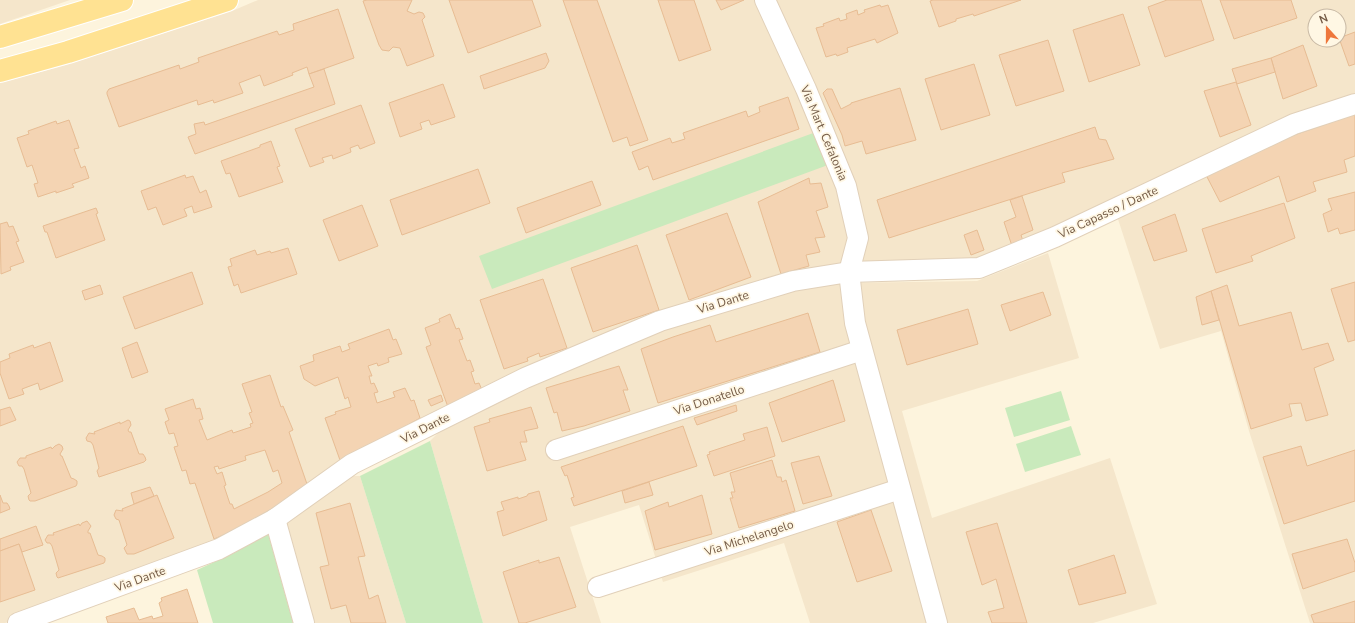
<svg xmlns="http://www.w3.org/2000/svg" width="1355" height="623" font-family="'Nunito Sans',sans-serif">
<rect width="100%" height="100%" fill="#fdf4dd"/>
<g fill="#f5e6cb" fill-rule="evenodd">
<path d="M0,0H70L0,24Z"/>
<path d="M258,0H1355V95L979,264L844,267L661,316L274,514L134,577L5,623H0V83L66,65L232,11ZM1315,16H1339V40H1315Z"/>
<path d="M1355,114V623H1310L1249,431L1221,331L1160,349L1117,216L1307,130Z"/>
<path d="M1048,253L1079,358L902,411L932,518L1110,458L1157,604L1093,623H810L784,543L663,582L639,505L570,527L601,623H483L430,441L447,424L535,382L670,327L799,289L842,283L977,281Z"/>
<path d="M347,476H360L406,623H293L268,533Z"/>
</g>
<g fill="#c9eabc">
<path d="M816,132L828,165L492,289L479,256Z"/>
<path d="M1061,391L1070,420L1014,437L1005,408Z"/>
<path d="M1071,426L1081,455L1025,472L1016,444Z"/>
<path d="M430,441L483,623H406L360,476Z"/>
<path d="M268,533L293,623H213L197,570L234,553Z"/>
</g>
<g fill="#f4d4b3" stroke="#e7bc93" fill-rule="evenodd">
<path d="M367,0H412L407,11L414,14L419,12L423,13L425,17L422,20L434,56L407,66L400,48L393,47L389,51L382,50L379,45L363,1Z"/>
<path d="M449,0H532L541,26L468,53Z"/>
<path d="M563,0H597L648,140L630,146L627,137L613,142Z"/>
<path d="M658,0H694L711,50L679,61Z"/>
<path d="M716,0H744L721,10Z"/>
<path d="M933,0H1021L974,16L973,14L956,19V21L939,27L930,1Z"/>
<path d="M1167,0H1201L1214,40L1165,57L1148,7Z"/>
<path d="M1220,0H1291L1297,18L1234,39Z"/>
<path d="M880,5L881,7L888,5L898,33L877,43L875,39L847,48L848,52L837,56L836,54L826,57L816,28L824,26L823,24L839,18L840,21L847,19L846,14L857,10L858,15L865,12L864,10Z"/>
<path d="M338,9L354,58L309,74L307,67L292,73L293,75L264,86L260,75L239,83L243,93L214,103L213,100L198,105L197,100L119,127L107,94V92L109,89L179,65L180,69L199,62L198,58L277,31L279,35L294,30L293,24Z"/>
<path d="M1123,14L1140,65L1089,82L1073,30Z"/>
<path d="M1355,32V64L1349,66L1339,38Z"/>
<path d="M1048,40L1064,91L1016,106L999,55Z"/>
<path d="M1303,45L1317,86L1283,99L1271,58Z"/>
<path d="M546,53L549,61L545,68L484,89L480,76Z"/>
<path d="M1271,58L1275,72L1237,84L1232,69Z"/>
<path d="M974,64L990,115L941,130L925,79Z"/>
<path d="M324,69L335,104L195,154L188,137L196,134L194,124L204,122L205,125L314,87L309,74Z"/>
<path d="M1236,82L1251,125L1220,137L1204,91Z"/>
<path d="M443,84L455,117L431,125L429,120L420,123L422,129L400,137L389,103Z"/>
<path d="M900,88L916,140L866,154L862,141L845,146L842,135L823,93L827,89H832L841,109L851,104V103Z"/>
<path d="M788,97L799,129L653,180L648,166L639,170L632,152L670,138L672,143L685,139L683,133L746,111L748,117L760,112L759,107Z"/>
<path d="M361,105L375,143L360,149L358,145L350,148L351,152L333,159L332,155L322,158L324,162L310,167L295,129Z"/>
<path d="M1355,114V156L1344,160L1347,172L1313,182L1316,191L1287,202L1279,176L1220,202L1206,175L1268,144Z"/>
<path d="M69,120L79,148L74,149L81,168L85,166L89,178L72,184L74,187L56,193V191L38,197L34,184L38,183L32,165L27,167L17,138L29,134L28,131L56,121L57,124Z"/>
<path d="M1095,127L1099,139L1106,140L1114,159L1062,173L1065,182L889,238L877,200Z"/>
<path d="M271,141L280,166L277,167L283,182L239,197L230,173L226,174L221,161L260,147V145Z"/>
<path d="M478,169L490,203L402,235L390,200Z"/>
<path d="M185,175L186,178L193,176L200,193L206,190L212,207L194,213L192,206L184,209L187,216L163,225L156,207L148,210L141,191Z"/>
<path d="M809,178L810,184L821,183L828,207L816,211L825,237L815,238L820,252L806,255L809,266L781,274L758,202Z"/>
<path d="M592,181L601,205L526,233L517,208Z"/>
<path d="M1355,192V230L1340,234L1338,228L1328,232L1323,214L1332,210L1328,199Z"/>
<path d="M1022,196L1033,230L1021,235L1023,241L1012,246L1004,222L1016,217L1010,200Z"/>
<path d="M1284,203L1295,238L1251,256L1253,261L1216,273L1202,229Z"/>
<path d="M362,205L378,246L339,261L323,220Z"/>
<path d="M96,208L98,213L96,214L105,240L56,258L47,232H45L43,226Z"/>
<path d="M727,213L751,277L689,300L666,235Z"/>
<path d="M1175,214L1187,251L1154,261L1142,227Z"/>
<path d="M7,222L9,227L13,226L19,241L16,242L24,262L10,267L11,270L1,274L0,224Z"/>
<path d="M977,230L984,250L971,255L964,235Z"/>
<path d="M637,245L659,310L593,332L571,268Z"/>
<path d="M288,248L297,274L241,293L238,284L234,286L228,267L232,266L230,259L255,250L257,255L270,251L271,253Z"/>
<path d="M192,272L203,304L135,329L123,297Z"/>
<path d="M543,279L567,348L540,357L539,353L527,358L528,361L504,369L480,300Z"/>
<path d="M1355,282V340L1348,342L1331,289Z"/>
<path d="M100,285L103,294L85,300L82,291Z"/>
<path d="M1227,285L1239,326L1291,312L1302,350L1328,343L1334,360L1314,368L1328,415L1306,421L1301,403L1289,404L1292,416L1251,429L1211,291Z"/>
<path d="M1211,291L1219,320L1202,325L1196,297Z"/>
<path d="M1043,292L1051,315L1010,331L1001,305Z"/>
<path d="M968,309L978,344L907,365L897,330Z"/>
<path d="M808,313L820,352L658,403L641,349L673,337L710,325L716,342Z"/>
<path d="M450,314L456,329L459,328L463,339L459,340L467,361L470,360L474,371L471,372L475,384L479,383L482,390L448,407L426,347L431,345L425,328L440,322L439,319Z"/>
<path d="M389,329L393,340L396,339L402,354L388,358L389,362L378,366L377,363L368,366L372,376H369L371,384L374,383L378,392L374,393L377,403L395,397L393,392L405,388L411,401L414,400L420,418L341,463L325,418L336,414L335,412L351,407L348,397L345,399L338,377L315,386L304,379L300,366L314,361L313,355L340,346L342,352L350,349L348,344Z"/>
<path d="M50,342L63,381L40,390L38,383L22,389L24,394L9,399L0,373V362L10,358L9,354L33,345L34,348Z"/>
<path d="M137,342L148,372L132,378L122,348Z"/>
<path d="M619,366L628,390H623L630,411L584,426L562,431L557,412L554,413L546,388Z"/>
<path d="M270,375L281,407L283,406L293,430L289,432L308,487L240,528L214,539L195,483L190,484L186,470L182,471L174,447L178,446L174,433L169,434L165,422L169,420L165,409L193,399L196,409L200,408L203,419L199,420L207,440L232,430L233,433L251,427L250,424L253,423L249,413L252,412L242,384ZM265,450L273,472L278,470L282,483L268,492L234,509L232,504H230L224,486L226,485L222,472L217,474L214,467L218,466L219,469L246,460L245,456Z"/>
<path d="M833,380L845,421L782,442L769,403Z"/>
<path d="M441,395L443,401L431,406L428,400Z"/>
<path d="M736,405L737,411L697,425L694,418Z"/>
<path d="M10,407L16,420L0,426V410Z"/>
<path d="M531,407L538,428L524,431L527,442H520L526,460L487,471L474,427L490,422L489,419Z"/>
<path d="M128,420L130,421L131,425L128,430L129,432H131L139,454H143L145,457L146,460L144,462L99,477L97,471L99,468L93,445L91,442L87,441L86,438L89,433L95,434L94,432L120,422V424Z"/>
<path d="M683,426L697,466L574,506L571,498L574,497L567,475L565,476L561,467Z"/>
<path d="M767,427L775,456L714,476L707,455L710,454L709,452L745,440L743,434Z"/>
<path d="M59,444L62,446L63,449L60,454L61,456H62L71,478L74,479L77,481V484L76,486L35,501H30L29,500L28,496L31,493L24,469L22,466H19L17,462L20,458H26V456L51,447L52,449L55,446Z"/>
<path d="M1301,446L1307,466L1355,450V501L1284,524L1263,457Z"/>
<path d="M819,456L832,496L803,504L791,463Z"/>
<path d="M772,460L777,477H781L782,482L786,480L795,511L739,528L730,498H733L731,492H735L730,473Z"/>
<path d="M649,482L653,495L625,503L622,491Z"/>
<path d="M150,487L154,496L134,504L131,493Z"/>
<path d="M539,491L547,520L503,536L497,512L504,510L501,502L518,497V499L527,496L528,494Z"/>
<path d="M0,495L3,503H7L9,506L10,509L0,513Z"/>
<path d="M157,495L174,538L134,554H127L124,548L127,545L119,520L116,519L114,515L116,510L123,511L122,509Z"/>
<path d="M702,495L712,534L655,550L645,511L668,502L669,507Z"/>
<path d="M350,503L365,556L358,557L369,599L378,595L386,623H351L346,605L331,609L320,567L329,565L316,513Z"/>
<path d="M871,510L892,571L857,582L837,522Z"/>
<path d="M87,521L91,526L88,531V533H90L98,555L102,556L105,558V561L104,563L58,578L57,577L56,573L59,570L52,546L50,543H47L45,540L48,535H54L53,533L79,524L80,526L82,523Z"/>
<path d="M997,523L1027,623H992L988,612L1004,608L996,579L982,585L966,532Z"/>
<path d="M36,526L43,545L22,552L19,544L0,551V539Z"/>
<path d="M1347,539L1355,563V571L1303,589L1292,554Z"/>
<path d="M19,544L35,590L0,602V551Z"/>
<path d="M1114,555L1126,593L1079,605L1068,570Z"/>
<path d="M559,557L576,607L525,623H519L503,572L539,560V563Z"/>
<path d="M187,589L198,623H108L106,617L134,608L139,620L152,616L153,619L163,616L159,603L162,601L161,598Z"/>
<path d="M1355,601V623H1314L1311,615Z"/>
</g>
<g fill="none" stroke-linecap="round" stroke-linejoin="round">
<defs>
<g id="minor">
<path d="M765,0L806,89L846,186L858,238L849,272L855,323L937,623"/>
<path d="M556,450L862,350"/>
<path d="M275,519L304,623"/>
<path d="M598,587L900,489"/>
<path d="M18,623L219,549L275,519L352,464L525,378L660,321L793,281L849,272L979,268L1055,237L1294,124L1355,104"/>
</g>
<g id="major">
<path d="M0,37L122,0"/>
<path d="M0,71L68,52L227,0"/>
</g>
</defs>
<use href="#minor" stroke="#e1d0b9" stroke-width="22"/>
<use href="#major" stroke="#fff" stroke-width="24"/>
<use href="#minor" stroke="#fff" stroke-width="20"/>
<use href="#major" stroke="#ffe292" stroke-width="22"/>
</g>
<g text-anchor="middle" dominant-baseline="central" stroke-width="3.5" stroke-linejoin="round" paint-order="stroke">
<g font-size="12" fill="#735a45" stroke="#fff7e4">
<text transform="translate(824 133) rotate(67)">Via Mart. Cefalonia</text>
<text transform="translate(1108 212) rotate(-25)">Via Capasso / Dante</text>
<text transform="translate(723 302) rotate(-17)">Via Dante</text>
<text transform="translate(709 400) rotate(-18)">Via Donatello</text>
<text transform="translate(425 428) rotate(-27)">Via Dante</text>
<text transform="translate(749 538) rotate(-18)">Via Michelangelo</text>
<text transform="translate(140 579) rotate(-20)">Via Dante</text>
</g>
</g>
<g transform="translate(1327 28) rotate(339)"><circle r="19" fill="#fff7e4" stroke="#c7b8a4"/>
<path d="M0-3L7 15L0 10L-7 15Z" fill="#ee763b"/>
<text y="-6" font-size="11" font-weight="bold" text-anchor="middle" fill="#735a45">N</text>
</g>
</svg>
